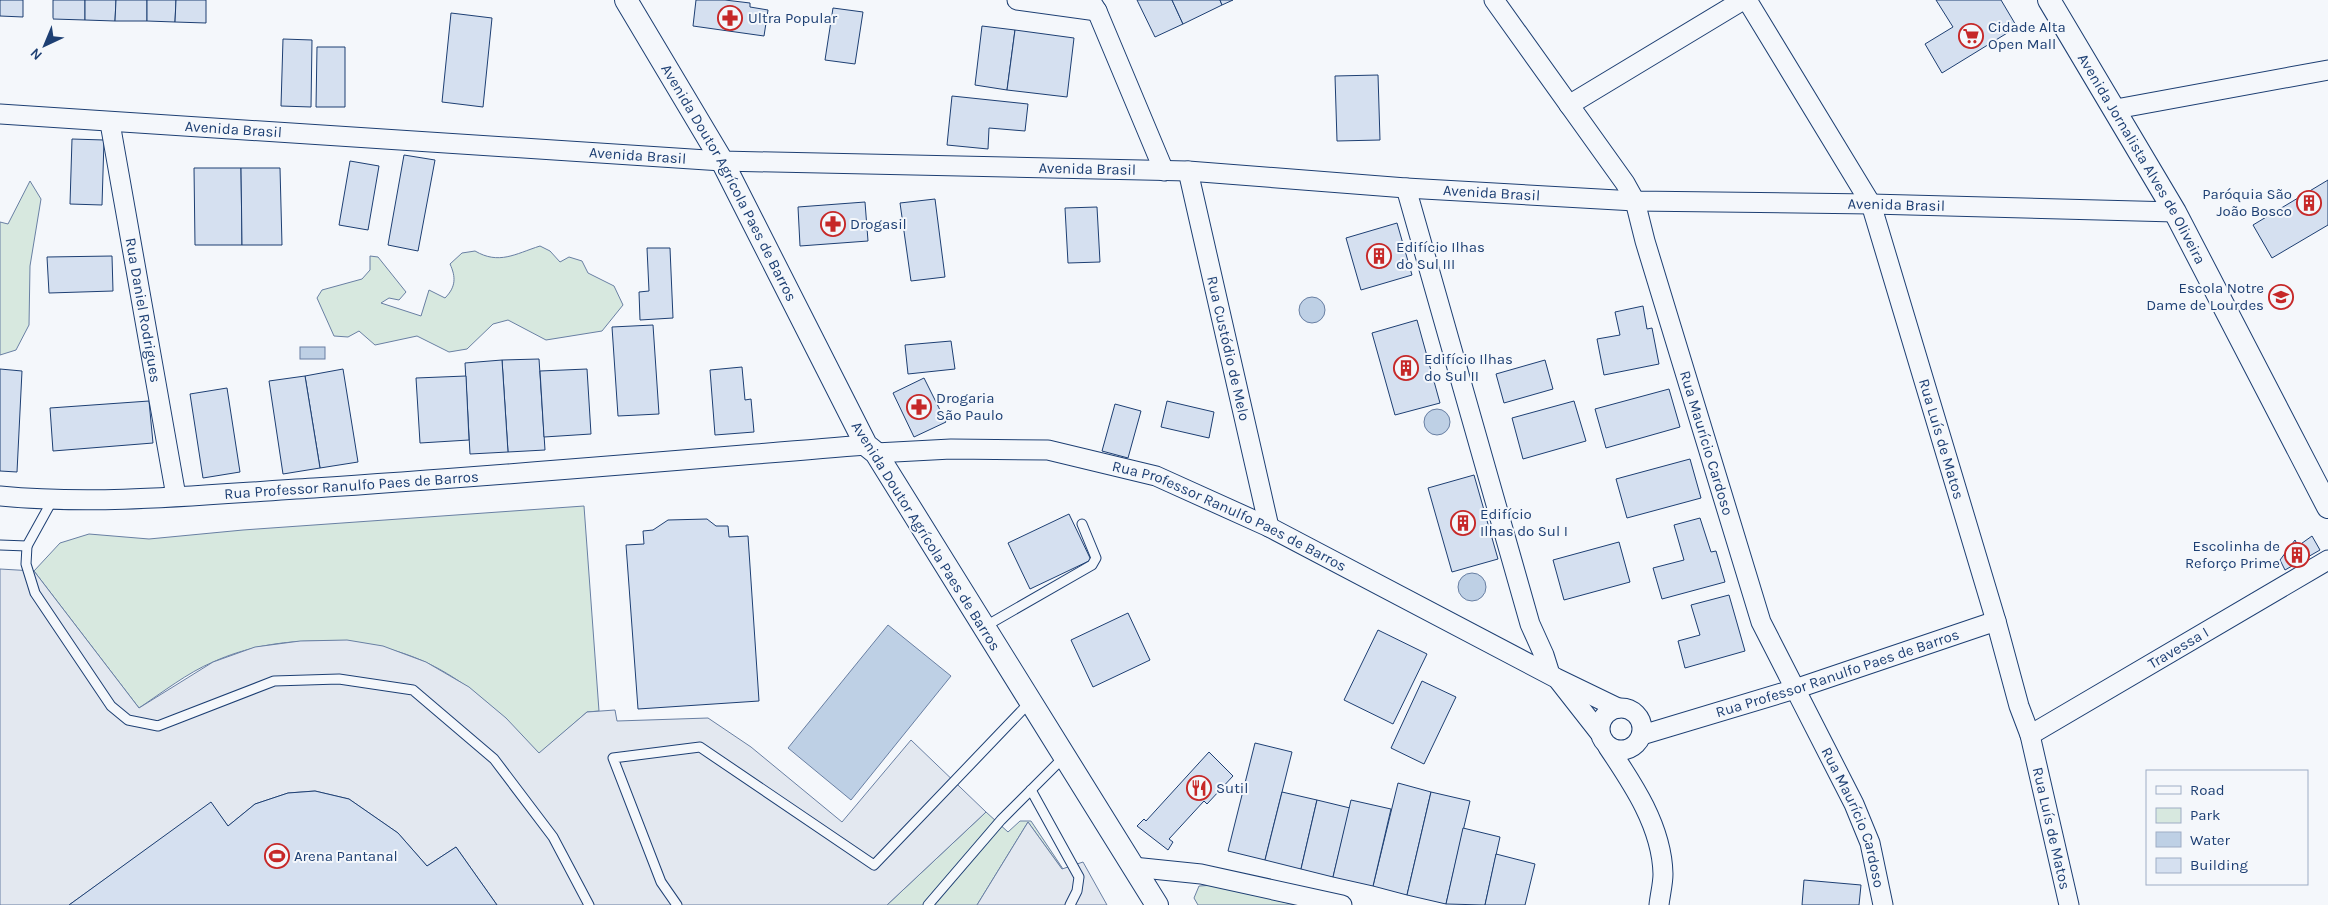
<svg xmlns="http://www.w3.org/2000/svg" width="2328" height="905" font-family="Karla,sans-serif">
<rect width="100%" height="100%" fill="#f4f7fb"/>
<g fill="#d7e8df" stroke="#687fa3">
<path d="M30,181L41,199L30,266L29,325L16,350L0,355V222L8,224Z"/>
<path d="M540,246L550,251L560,262L569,257L582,261L588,273L614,286L623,305L602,331L546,340L508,320L493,324L467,349L449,352L417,336L375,345L359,331L348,337L334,336L317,298L322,290L362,279L370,270V256L378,257L406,292L399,300L389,298L381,303L421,316L429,290L445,298C456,287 456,277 450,264L462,253L475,251C499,265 515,254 540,246Z"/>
<path d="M584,506L599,711L587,712L539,754C473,682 418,640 317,641C281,641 246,647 213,662C187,673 163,692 139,708L34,571L60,543L89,534L149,539L243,530Z"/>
<path d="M986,812L1008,832L1020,821H1031L1063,869H1062L1028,822L977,905H887Z"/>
<path d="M1215,885L1296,905H1198L1194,898L1199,886Z"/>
</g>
<g fill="#e3e8f0" stroke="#687fa3">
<path d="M0,569L34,571L139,708L213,662L255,647L300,641L347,640L383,646L426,662L469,687L506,718L539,753L587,712L615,710L617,721L708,718L751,747L842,822L911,740L986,812L887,905H497L456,847L427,866L398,833L349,799L315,791L288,793L255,804L228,826L211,803L69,905H0Z"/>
<path d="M1028,822L1062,869L1083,862L1107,905H977Z"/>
</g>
<g fill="#bed0e5" stroke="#687fa3">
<circle cx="1312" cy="310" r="13"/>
<rect x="300" y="347" width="25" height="12"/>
<circle cx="1437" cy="422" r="13"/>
<circle cx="1472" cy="587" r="14"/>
<path d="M888,625L951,676L851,800L788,748Z"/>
</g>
<g fill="#d5e0f0" stroke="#1d3f73">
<path d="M0,0H23V17L0,16Z"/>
<path d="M53,0H85V20L53,19Z"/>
<path d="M85,0H116L115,21L85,20Z"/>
<path d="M116,0H147V21H115Z"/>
<path d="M147,0H176L175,22L147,21Z"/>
<path d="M176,0H206V23L175,22Z"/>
<path d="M696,0H725L750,3V7L768,10L764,36L693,26Z"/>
<path d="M1137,0H1172L1183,24L1155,37Z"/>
<path d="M1172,0H1220L1222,5L1183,24Z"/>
<path d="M1220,0H1233L1222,5Z"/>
<path d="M1936,0H2001L2017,27L1942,73L1925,44L1953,27Z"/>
<path d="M833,8L863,12L855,64L825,60Z"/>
<path d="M451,13L492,18L483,107L442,102Z"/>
<path d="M982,26L1015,30L1007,90L975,85Z"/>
<path d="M1015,30L1074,38L1067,97L1007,90Z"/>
<path d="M283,39L312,40L311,107L281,106Z"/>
<path d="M317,47H345V107H316Z"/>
<path d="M1378,75L1380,140L1337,141L1335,76Z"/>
<path d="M952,96L1028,104L1025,131L989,128L988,149L947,145Z"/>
<path d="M72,139L104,140L102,205L70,204Z"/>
<path d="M404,155L435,160L418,251L388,245Z"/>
<path d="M350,161L379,166L368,230L339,225Z"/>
<path d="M194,168H241L242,245H195Z"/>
<path d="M241,168H280L282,245H242Z"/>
<path d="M2328,180V225L2272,258L2253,225Z"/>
<path d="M935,199L945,277L911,281L900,203Z"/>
<path d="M865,202L868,241L800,246L798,207Z"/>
<path d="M1097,207L1100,262L1068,263L1065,208Z"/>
<path d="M1397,223L1412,275L1361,290L1346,238Z"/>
<path d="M647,248H670L673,318L640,320L639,292L649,291Z"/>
<path d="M112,256L113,291L49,293L47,257Z"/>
<path d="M1643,306L1647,329L1652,328L1659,364L1604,375L1597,339L1620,335L1615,312Z"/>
<path d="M1417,320L1440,403L1395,415L1372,333Z"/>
<path d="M653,325L659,414L618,416L612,327Z"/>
<path d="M951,341L955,369L908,374L905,345Z"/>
<path d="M539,359L545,450L508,452L502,360Z"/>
<path d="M502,360L508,452L470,454L465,363Z"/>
<path d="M1545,360L1553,389L1504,403L1496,374Z"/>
<path d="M742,367L745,400L751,399L754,432L715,435L710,370Z"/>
<path d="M0,369L22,371L17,472L0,471Z"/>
<path d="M343,369L358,462L320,468L305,376Z"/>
<path d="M587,369L591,434L544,437L540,371Z"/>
<path d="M305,376L320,468L283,474L269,381Z"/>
<path d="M466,376L469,440L420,443L416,378Z"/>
<path d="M924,378L946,422L914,437L893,393Z"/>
<path d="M227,388L240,472L203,478L190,394Z"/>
<path d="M1669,389L1680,427L1606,448L1595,409Z"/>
<path d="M149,401L153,443L53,451L50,408Z"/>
<path d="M1167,401L1214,412L1209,438L1161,427Z"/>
<path d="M1574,401L1586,441L1523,459L1512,418Z"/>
<path d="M1115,404L1141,411L1128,458L1102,451Z"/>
<path d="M1690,459L1701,498L1627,518L1616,479Z"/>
<path d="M1474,475L1498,559L1452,572L1428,488Z"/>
<path d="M1069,514L1091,560L1030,589L1008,543Z"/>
<path d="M1700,518L1711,552L1716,551L1725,582L1662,599L1653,568L1684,560L1674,525Z"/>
<path d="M707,519L716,526H728L729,537L748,536L759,701L638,709L626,545L644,544L643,531L653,530L668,520Z"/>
<path d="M2312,536L2320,550L2285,570L2280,560L2295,540L2298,546Z"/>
<path d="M1619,542L1630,582L1564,600L1553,560Z"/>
<path d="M1729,595L1745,651L1685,668L1678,641L1700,635L1691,605Z"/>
<path d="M1128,613L1150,660L1093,687L1071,640Z"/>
<path d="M1378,630L1427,654L1393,724L1344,700Z"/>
<path d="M1422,681L1456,697L1424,764L1391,748Z"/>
<path d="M1255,743L1292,752L1265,860L1228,851Z"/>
<path d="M1209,752L1233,776L1207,804L1204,801L1169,839L1173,842L1168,850L1137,826L1144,819L1146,821Z"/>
<path d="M1398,783L1431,792L1407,895L1373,886Z"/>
<path d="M315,791L349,799L398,833L427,866L456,847L497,905H69L211,802L228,826L255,804L288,793Z"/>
<path d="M1282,792L1317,800L1301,869L1265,860Z"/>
<path d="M1431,792L1470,801L1446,904L1407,895Z"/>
<path d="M1317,800L1350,808L1333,877L1301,869Z"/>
<path d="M1351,800L1391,809L1373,886L1333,877Z"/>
<path d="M1463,828L1500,837L1485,905L1446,904Z"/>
<path d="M1496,854L1535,864L1525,905H1485Z"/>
<path d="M1804,880L1861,885L1859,905H1802Z"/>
</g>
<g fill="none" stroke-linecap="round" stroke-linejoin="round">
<defs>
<g id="service">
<path d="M0,545L27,546L53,499"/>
<path d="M27,546L26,564L35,593L111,706L128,720L158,726L274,681L339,679L413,690L494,759L553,837L589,905"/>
<path d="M984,627L1092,565L1096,558L1082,524"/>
<path d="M1031,790L1079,877L1077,891L1070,905"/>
<path d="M677,905L661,882L613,758L700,747L874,865L1030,702"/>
<path d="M928,905L1001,820L1065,756"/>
</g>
<g id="minor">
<path d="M1017,0L1097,11"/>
<path d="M1090,0L1097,11L1164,171"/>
<path id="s1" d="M1494,0L1625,183L1635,201L1645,241L1761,622L1854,804L1870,843L1883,905"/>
<path id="s2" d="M1747,0L1871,204L1996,621L2019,706L2030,735L2069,905"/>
<path d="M1569,105L1743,0"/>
<path d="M2116,109L2328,70"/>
<path id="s3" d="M0,114L722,161L1188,171L1406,188L1635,201L1871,204L2175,212"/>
<path id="s4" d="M110,123L176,496"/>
<path id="s5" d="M1188,171L1269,527"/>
<path d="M1406,188L1530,624L1544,655L1550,674"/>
<path id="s6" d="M876,453L951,449L1048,450L1156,476L1269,527L1556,678L1618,708"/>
<path id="s7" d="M0,496C104,506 210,494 314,488C498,476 682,460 866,445"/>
<path d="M1559,681L1599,732"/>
<circle cx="1621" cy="729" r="21"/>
<path id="s8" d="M1642,735L1795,689L1996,621"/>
<path id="s9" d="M2030,735L2328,560"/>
<path d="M1608,747C1633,784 1662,827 1663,874C1663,884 1660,895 1659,905"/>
<path d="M1133,867L1201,874L1342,905"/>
</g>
<g id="tertiary">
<path id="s10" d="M626,0L722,161L866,445L876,453L1157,905"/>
<path id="s11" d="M2049,0L2175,212L2328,507"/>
</g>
</defs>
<use href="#service" stroke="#1d3f73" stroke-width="11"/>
<use href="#minor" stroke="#1d3f73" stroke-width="21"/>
<use href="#tertiary" stroke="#1d3f73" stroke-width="24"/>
<use href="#service" stroke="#f4f7fb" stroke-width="9"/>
<use href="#minor" stroke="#f4f7fb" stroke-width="19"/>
<use href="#tertiary" stroke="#f4f7fb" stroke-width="22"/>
</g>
<defs>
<symbol id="pharmacy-ring" viewBox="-11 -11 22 22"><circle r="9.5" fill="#f4f7fb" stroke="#c62828" stroke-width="1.5"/><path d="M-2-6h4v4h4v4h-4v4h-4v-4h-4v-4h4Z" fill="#c62828"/></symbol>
<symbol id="supermarket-ring" viewBox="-11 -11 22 22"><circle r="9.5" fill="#f4f7fb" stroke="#c62828" stroke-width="1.5"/><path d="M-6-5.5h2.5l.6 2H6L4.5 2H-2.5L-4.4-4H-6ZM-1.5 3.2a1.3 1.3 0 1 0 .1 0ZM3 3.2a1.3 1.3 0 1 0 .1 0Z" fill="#c62828"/></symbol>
<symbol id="building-ring" viewBox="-11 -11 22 22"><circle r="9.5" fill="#f4f7fb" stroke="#c62828" stroke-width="1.5"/><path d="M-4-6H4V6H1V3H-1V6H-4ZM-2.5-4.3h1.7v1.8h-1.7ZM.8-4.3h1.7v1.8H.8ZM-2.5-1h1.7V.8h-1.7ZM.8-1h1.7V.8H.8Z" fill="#c62828"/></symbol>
<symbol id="school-ring" viewBox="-11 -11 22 22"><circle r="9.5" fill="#f4f7fb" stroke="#c62828" stroke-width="1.5"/><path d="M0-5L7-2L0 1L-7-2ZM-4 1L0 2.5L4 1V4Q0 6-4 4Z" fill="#c62828"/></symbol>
<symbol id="restaurant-ring" viewBox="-11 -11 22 22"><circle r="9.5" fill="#f4f7fb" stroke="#c62828" stroke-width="1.5"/><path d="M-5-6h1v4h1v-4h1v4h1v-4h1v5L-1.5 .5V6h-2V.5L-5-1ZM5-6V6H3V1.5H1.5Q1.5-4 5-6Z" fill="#c62828"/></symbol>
<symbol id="stadium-ring" viewBox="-11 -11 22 22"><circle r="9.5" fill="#f4f7fb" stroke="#c62828" stroke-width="1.5"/><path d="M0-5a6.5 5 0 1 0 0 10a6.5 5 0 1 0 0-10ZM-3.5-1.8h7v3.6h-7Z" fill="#c62828"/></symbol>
</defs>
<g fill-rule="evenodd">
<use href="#pharmacy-ring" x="716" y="4" width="28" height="28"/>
<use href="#supermarket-ring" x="1957" y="22" width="28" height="28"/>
<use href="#building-ring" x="2295" y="189" width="28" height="28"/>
<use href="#pharmacy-ring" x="819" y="210" width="28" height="28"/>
<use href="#building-ring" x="1365" y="242" width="28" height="28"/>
<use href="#school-ring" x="2267" y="283" width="28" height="28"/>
<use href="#building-ring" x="1392" y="354" width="28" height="28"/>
<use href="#pharmacy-ring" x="905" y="393" width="28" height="28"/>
<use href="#building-ring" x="1449" y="509" width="28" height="28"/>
<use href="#building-ring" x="2283" y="541" width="28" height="28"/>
<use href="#restaurant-ring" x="1185" y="774" width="28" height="28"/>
<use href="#stadium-ring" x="263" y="842" width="28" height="28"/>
</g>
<g text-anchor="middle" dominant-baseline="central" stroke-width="4" stroke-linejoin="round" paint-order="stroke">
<g font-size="15" fill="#1d3f73" stroke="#f4f7fb" text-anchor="start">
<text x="748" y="18">Ultra Popular</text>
<text x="1988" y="27">Cidade Alta<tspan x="1988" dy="17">Open Mall</tspan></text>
<text x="2292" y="194" text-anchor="end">Paróquia São<tspan x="2292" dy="17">João Bosco</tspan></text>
<text x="850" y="224">Drogasil</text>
<text x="1396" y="247">Edifício Ilhas<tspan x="1396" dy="17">do Sul III</tspan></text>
<text x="2264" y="288" text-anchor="end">Escola Notre<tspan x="2264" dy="17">Dame de Lourdes</tspan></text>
<text x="1424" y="359">Edifício Ilhas<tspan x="1424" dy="17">do Sul II</tspan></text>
<text x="936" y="398">Drogaria<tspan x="936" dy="17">São Paulo</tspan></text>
<text x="1480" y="514">Edifício<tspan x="1480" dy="17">Ilhas do Sul I</tspan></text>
<text x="2280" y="546" text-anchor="end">Escolinha de<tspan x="2280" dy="17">Reforço Prime</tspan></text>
<text x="1216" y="788">Sutil</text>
<text x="294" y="856">Arena Pantanal</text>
</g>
<g font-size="15" fill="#1d3f73" stroke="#f4f7fb">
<text stroke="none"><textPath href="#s3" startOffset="234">Avenida Brasil</textPath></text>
<text stroke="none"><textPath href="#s3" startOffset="639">Avenida Brasil</textPath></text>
<text stroke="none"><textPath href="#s11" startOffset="184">Avenida Jornalista Alves de Oliveira</textPath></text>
<text stroke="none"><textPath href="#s3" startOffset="1089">Avenida Brasil</textPath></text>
<text stroke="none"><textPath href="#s10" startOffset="210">Avenida Doutor Agrícola Paes de Barros</textPath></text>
<text stroke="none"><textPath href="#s3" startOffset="1494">Avenida Brasil</textPath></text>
<text stroke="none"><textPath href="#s3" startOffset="1899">Avenida Brasil</textPath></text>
<text stroke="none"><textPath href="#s4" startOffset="190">Rua Daniel Rodrigues</textPath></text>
<text stroke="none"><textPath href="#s5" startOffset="182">Rua Custódio de Melo</textPath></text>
<text stroke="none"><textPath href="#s2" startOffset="484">Rua Luís de Matos</textPath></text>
<text stroke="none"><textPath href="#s1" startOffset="498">Rua Maurício Cardoso</textPath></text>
<text stroke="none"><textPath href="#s7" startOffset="352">Rua Professor Ranulfo Paes de Barros</textPath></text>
<text stroke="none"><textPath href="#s6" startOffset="366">Rua Professor Ranulfo Paes de Barros</textPath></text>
<text transform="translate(926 536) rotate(58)">Avenida Doutor Agrícola Paes de Barros</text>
<text stroke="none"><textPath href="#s9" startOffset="172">Travessa I</textPath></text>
<text stroke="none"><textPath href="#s8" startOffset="205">Rua Professor Ranulfo Paes de Barros</textPath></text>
<text stroke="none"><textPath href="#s1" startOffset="902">Rua Maurício Cardoso</textPath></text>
<text stroke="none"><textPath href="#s2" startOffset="889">Rua Luís de Matos</textPath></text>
</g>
</g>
<rect x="2146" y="770" width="162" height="115" fill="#f4f7fb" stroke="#9eadc5"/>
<rect x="2156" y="786" width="25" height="8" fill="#f4f7fb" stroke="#9eadc5"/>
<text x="2190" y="795" font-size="15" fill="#1d3f73">Road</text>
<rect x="2156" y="808" width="25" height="15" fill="#d7e8df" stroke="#9eadc5"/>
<text x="2190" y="820" font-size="15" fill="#1d3f73">Park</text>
<rect x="2156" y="832" width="25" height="15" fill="#bed0e5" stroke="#9eadc5"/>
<text x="2190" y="845" font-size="15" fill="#1d3f73">Water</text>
<rect x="2156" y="858" width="25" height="15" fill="#d5e0f0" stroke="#9eadc5"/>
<text x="2190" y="870" font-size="15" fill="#1d3f73">Building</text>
<g transform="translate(45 45) rotate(224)" stroke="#f4f7fb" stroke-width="4" paint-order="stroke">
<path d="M0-4L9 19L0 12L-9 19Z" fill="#1d3f73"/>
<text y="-8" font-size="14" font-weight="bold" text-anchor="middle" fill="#1d3f73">N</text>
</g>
</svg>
